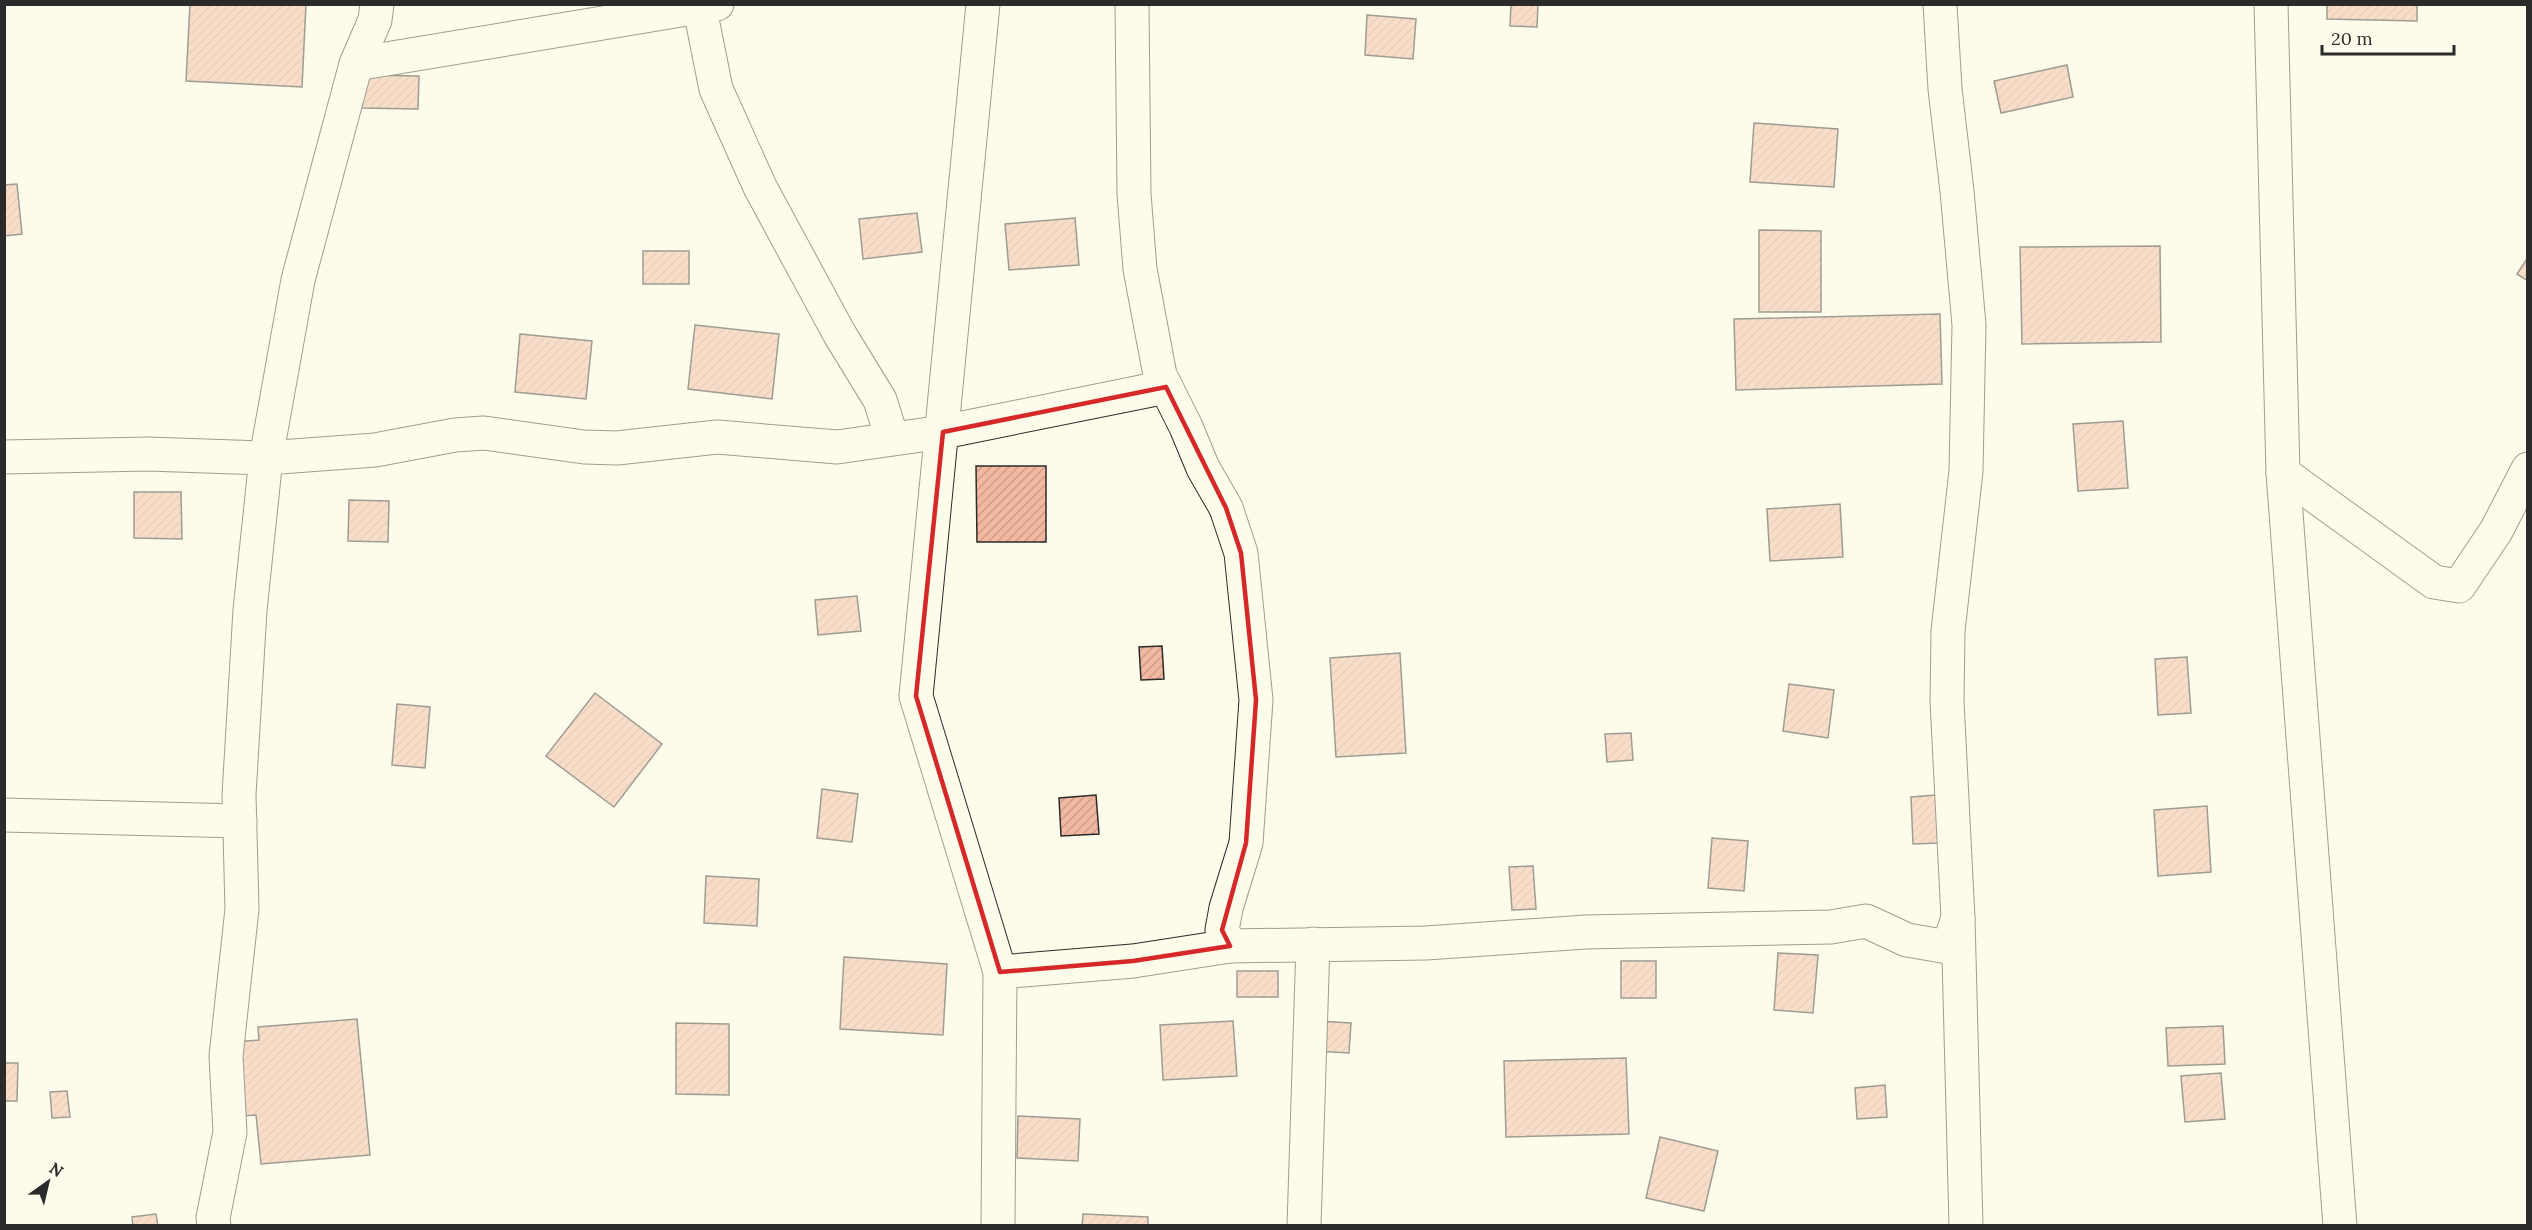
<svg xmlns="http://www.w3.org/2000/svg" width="2532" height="1230" font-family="Lora,serif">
<defs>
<pattern id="building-hatch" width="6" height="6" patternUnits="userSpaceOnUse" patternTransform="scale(1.5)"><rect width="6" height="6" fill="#f2b8a0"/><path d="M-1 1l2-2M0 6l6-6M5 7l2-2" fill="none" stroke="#d09e8a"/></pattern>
</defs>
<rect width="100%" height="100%" fill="#fdfbea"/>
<g fill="url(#building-hatch)" stroke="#2b2b2b" stroke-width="1.5">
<path d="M190,4H306L302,87L186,81Z"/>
<path d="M1511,4H1538L1537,27L1510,26Z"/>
<path d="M2327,4H2417V21L2327,19Z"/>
<path d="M1367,15L1416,19L1413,59L1365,55Z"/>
<path d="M2067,65L2073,97L2001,113L1994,81Z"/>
<path d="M362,75L419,76L418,109L361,108Z"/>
<path d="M1754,123L1838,129L1834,187L1750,182Z"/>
<path d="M17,184L22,234L4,236V185Z"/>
<path d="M917,213L922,252L863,259L859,219Z"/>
<path d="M1075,218L1079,265L1009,270L1005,224Z"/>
<path d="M1759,230L1821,231V312H1759Z"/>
<path d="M2160,246L2161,342L2022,344L2020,247Z"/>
<rect x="643" y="251" width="46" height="33"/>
<path d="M2528,257V281L2517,274Z"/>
<path d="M1940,314L1942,384L1736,390L1734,319Z"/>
<path d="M695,325L779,334L772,399L688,389Z"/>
<path d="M520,334L592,341L586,399L515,392Z"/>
<path d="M2123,421L2128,488L2078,491L2073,424Z"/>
<path d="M976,466H1046V542H977Z"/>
<path d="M134,492H181L182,539L134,538Z"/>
<path d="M349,500L389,501L388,542L348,541Z"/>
<path d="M1840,504L1843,557L1770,561L1767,509Z"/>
<path d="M857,596L861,631L818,635L815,600Z"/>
<path d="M1162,646L1164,679L1141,680L1139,647Z"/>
<path d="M1400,653L1406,753L1336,757L1330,658Z"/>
<path d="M2187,657L2191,713L2158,715L2155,659Z"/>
<path d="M1789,684L1834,690L1828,738L1783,731Z"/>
<path d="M595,693L662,744L614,807L546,756Z"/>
<path d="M397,704L430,707L425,768L392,765Z"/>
<path d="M1631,733L1633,760L1607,762L1605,734Z"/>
<path d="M822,789L858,794L852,842L817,838Z"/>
<path d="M1096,795L1099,834L1061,836L1059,798Z"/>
<path d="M1936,795L1939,843L1913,844L1911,797Z"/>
<path d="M2207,806L2211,872L2158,876L2154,810Z"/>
<path d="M1712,838L1748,841L1744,891L1708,888Z"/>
<path d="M1533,866L1536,909L1512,910L1509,867Z"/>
<path d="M706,876L759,879L757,926L704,923Z"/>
<path d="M1778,953L1818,955L1813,1013L1774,1010Z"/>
<path d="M844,957L947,964L943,1035L840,1029Z"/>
<rect x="1621" y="961" width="35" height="37"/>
<rect x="1237" y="971" width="41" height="26"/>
<path d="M357,1019L370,1155L261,1164L256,1115L243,1116L236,1042L259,1040L258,1027Z"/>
<path d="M1233,1021L1237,1076L1163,1080L1160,1025Z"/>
<path d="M1316,1021L1351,1023L1349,1053L1315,1051Z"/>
<path d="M676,1023L729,1024V1095L676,1094Z"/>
<path d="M2223,1026L2225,1064L2168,1066L2166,1028Z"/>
<path d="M1626,1058L1629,1134L1506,1137L1504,1061Z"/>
<path d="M4,1063H18L17,1101H4Z"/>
<path d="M2221,1073L2225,1119L2185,1122L2181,1076Z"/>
<path d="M1885,1085L1887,1117L1857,1119L1855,1088Z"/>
<path d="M67,1091L70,1117L52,1118L50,1092Z"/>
<path d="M1018,1116L1080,1119L1078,1161L1017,1158Z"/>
<path d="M1660,1137L1718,1151L1704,1211L1646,1198Z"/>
<path d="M156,1214L158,1226H133L132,1217Z"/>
<path d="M1083,1214L1148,1217V1226H1082Z"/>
</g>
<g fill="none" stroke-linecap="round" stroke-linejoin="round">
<defs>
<g id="minor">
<path d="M699,4L716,89L760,187L839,333L880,400L892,438"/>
<path d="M983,4L916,696L1000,972L998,1226"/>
<path d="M1940,4L1945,89L1957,191L1969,325L1966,471L1948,631L1947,701L1958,918L1966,1226"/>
<path d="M2271,4L2283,473L2340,1226"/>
<path d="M356,64L717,4"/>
<path d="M4,457L148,454L266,458L375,450L455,435L484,433L584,447L617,448L717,437L837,447L943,432L1166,387"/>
<path d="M2283,473L2434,582L2459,586L2496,531L2528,469"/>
<path d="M4,815L240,821"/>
<path d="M1230,946L1426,943L1586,932L1831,927L1866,921L1907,940L1948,947L1958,918"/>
<path d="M1000,972L1133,961L1230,946L1222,930L1226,908L1246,843L1256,700L1241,553L1226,508L1203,468L1186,427L1160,375L1140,269L1134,194L1132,4"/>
<path d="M214,1226L213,1218L230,1132L226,1056L242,909L239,795L250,610L266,458L298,280L356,64L375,20L377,4"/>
<path d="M1304,1226L1313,944"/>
</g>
</defs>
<use href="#minor" stroke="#2b2b2b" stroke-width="35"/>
<use href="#minor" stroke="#fdfbea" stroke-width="33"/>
</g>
<path d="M0 0H2532V1230H0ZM1166,387L1226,508L1241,553L1256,700L1246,843L1222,930L1230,946L1133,961L1000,972L916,696L943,432Z" fill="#fdfbea" fill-opacity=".55" fill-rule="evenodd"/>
<path fill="none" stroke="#d62828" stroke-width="4.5" stroke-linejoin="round" d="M1166,387L1226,508L1241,553L1256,700L1246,843L1222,930L1230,946L1133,961L1000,972L916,696L943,432Z"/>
<rect width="2532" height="1230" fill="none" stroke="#2b2b2b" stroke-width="12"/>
<g transform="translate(48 1182) rotate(34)" stroke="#fdfbea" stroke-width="4.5" paint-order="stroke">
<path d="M0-4.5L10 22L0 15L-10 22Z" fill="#2b2b2b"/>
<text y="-9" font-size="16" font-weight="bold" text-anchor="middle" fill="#2b2b2b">N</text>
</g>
<path d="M2322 45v9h132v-9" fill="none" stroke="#2b2b2b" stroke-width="3"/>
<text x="2331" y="45" font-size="18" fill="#2b2b2b" stroke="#fdfbea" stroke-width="4.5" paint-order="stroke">20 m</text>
</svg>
